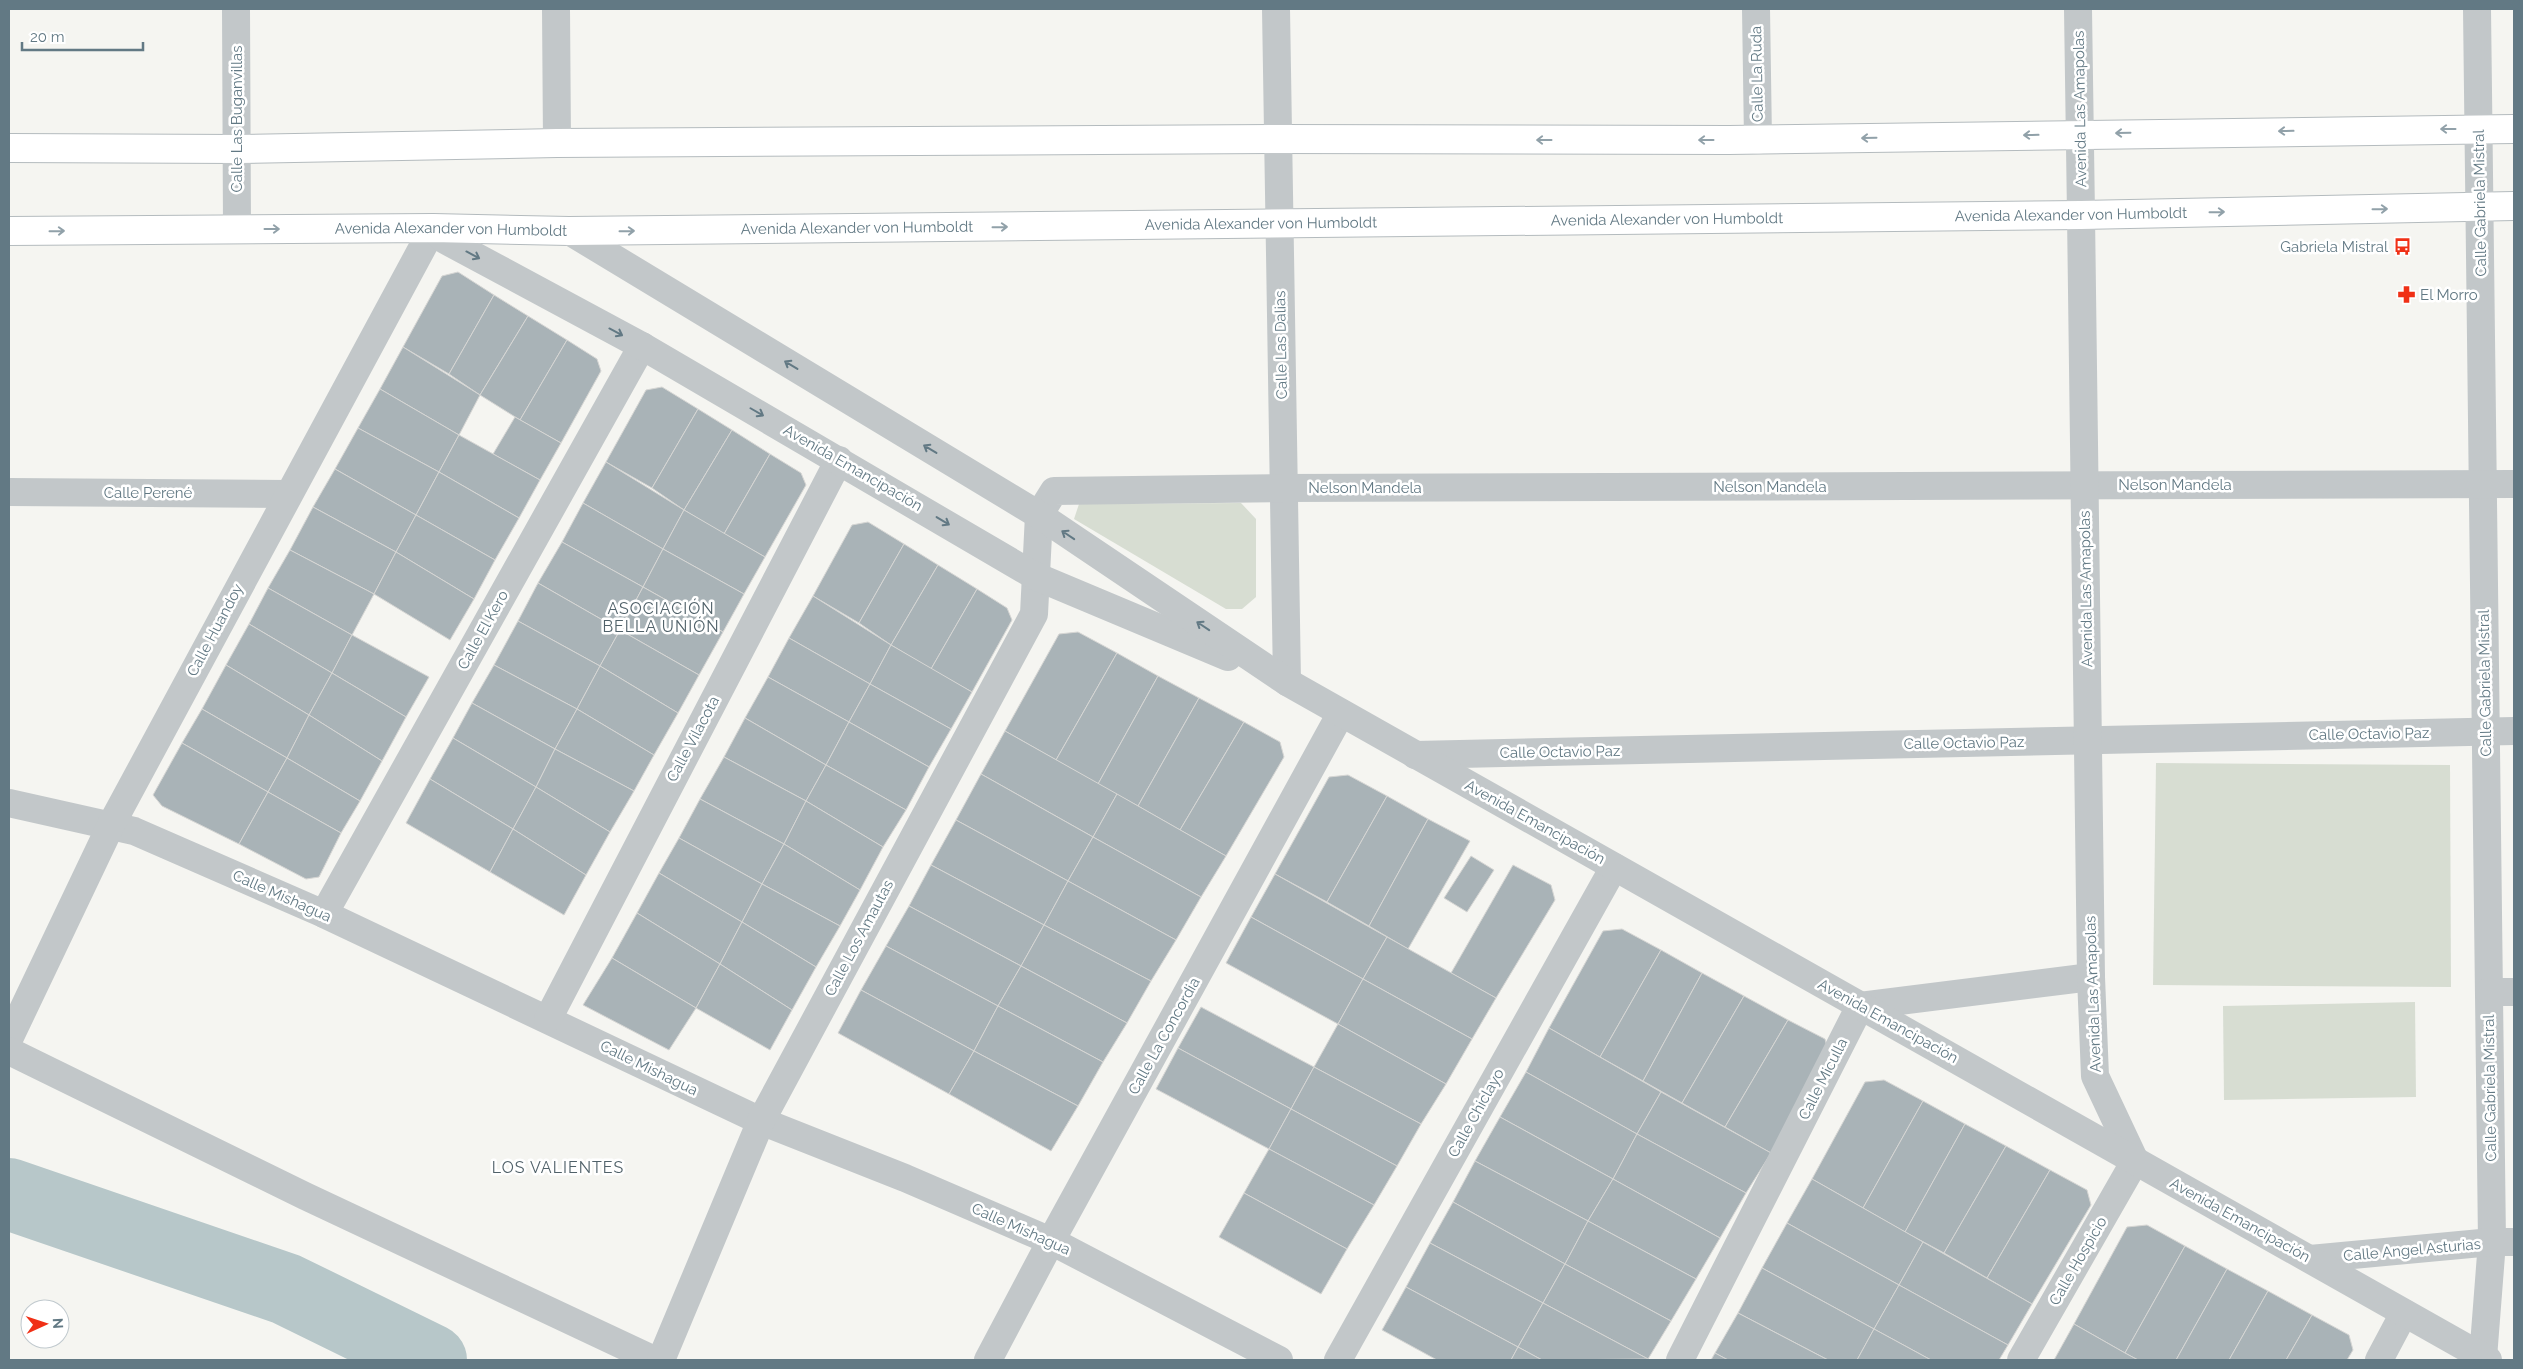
<svg xmlns="http://www.w3.org/2000/svg" width="2523" height="1369" font-family="Raleway,sans-serif">
<rect width="100%" height="100%" fill="#f5f5f1"/>
<g fill="#d7ddd2">
<path d="M1241,503L1256,519V597L1242,609H1226L1074,519L1079,504Z"/>
<path d="M2156,763L2450,765L2451,987L2153,985Z"/>
<path d="M2415,1002L2416,1097L2224,1100L2223,1006Z"/>
</g>
<g fill="none" stroke-linecap="round" stroke-linejoin="round">
<path stroke="#b7c7c9" stroke-width="72" d="M9,1194L286,1289L431,1360"/>
</g>
<g fill="#a9b3b7" stroke="#d6d6d4">
<path d="M458,272L494,295L449,374L403,347L442,276Z"/>
<path d="M494,295L528,316L480,395L449,374Z"/>
<path d="M528,316L567,340L520,420L480,395Z"/>
<path d="M567,340L597,359L601,371L561,443L520,420Z"/>
<path d="M403,347L480,395L459,435L380,389Z"/>
<path d="M662,387L698,409L652,488L606,462L646,390Z"/>
<path d="M380,389L459,435L439,472L358,428Z"/>
<path d="M698,409L732,430L684,510L652,488Z"/>
<path d="M515,417L561,443L540,480L493,454Z"/>
<path d="M358,428L439,472L416,515L335,469Z"/>
<path d="M732,430L770,454L724,534L684,510Z"/>
<path d="M459,435L540,480L519,518L439,472Z"/>
<path d="M770,454L801,473L806,485L765,557L724,534Z"/>
<path d="M606,462L684,510L663,549L583,503Z"/>
<path d="M335,469L416,515L396,552L313,507Z"/>
<path d="M439,472L519,518L495,560L416,515Z"/>
<path d="M583,503L663,549L643,587L562,542Z"/>
<path d="M313,507L396,552L374,594L290,550Z"/>
<path d="M684,510L765,557L744,594L663,549Z"/>
<path d="M416,515L495,560L474,599L396,552Z"/>
<path d="M868,522L904,544L859,623L813,596L852,525Z"/>
<path d="M562,542L643,587L620,630L538,583Z"/>
<path d="M904,544L938,565L891,645L859,623Z"/>
<path d="M663,549L744,594L723,632L643,587Z"/>
<path d="M290,550L374,594L352,635L268,588Z"/>
<path d="M396,552L474,599L450,640L374,594Z"/>
<path d="M938,565L977,589L931,669L891,645Z"/>
<path d="M538,583L620,630L600,666L518,621Z"/>
<path d="M643,587L723,632L699,675L620,630Z"/>
<path d="M268,588L352,635L332,673L249,624Z"/>
<path d="M977,589L1007,608L1012,620L972,692L931,669Z"/>
<path d="M813,596L891,645L870,684L789,638Z"/>
<path d="M518,621L600,666L577,709L494,665Z"/>
<path d="M249,624L332,673L309,715L226,665Z"/>
<path d="M620,630L699,675L678,713L600,666Z"/>
<path d="M1078,632L1117,653L1056,760L1005,731L1059,634Z"/>
<path d="M352,635L429,677L406,717L332,673Z"/>
<path d="M789,638L870,684L849,722L768,677Z"/>
<path d="M891,645L972,692L951,729L870,684Z"/>
<path d="M1117,653L1158,676L1098,784L1056,760Z"/>
<path d="M226,665L309,715L287,758L202,709Z"/>
<path d="M494,665L577,709L555,749L472,703Z"/>
<path d="M600,666L678,713L654,755L577,709Z"/>
<path d="M332,673L406,717L382,761L309,715Z"/>
<path d="M1158,676L1199,698L1138,806L1098,784Z"/>
<path d="M768,677L849,722L826,765L745,718Z"/>
<path d="M870,684L951,729L929,767L849,722Z"/>
<path d="M1199,698L1244,722L1180,830L1138,806Z"/>
<path d="M472,703L555,749L536,787L453,738Z"/>
<path d="M202,709L287,758L268,792L182,743Z"/>
<path d="M577,709L654,755L634,791L555,749Z"/>
<path d="M309,715L382,761L360,801L287,758Z"/>
<path d="M745,718L826,765L806,801L724,757Z"/>
<path d="M849,722L929,767L906,810L826,765Z"/>
<path d="M1244,722L1280,742L1284,757L1226,856L1180,830Z"/>
<path d="M1005,731L1117,794L1093,837L981,774Z"/>
<path d="M453,738L536,787L513,829L430,779Z"/>
<path d="M182,743L268,792L239,844L162,806L153,795Z"/>
<path d="M555,749L634,791L610,832L536,787Z"/>
<path d="M724,757L806,801L784,844L700,799Z"/>
<path d="M287,758L360,801L341,833L268,792Z"/>
<path d="M826,765L906,810L883,847L806,801Z"/>
<path d="M981,774L1093,837L1068,881L956,820Z"/>
<path d="M1348,775L1387,796L1327,902L1275,874L1329,777Z"/>
<path d="M430,779L513,829L490,872L406,823Z"/>
<path d="M536,787L610,832L586,875L513,829Z"/>
<path d="M268,792L341,833L319,877L306,879L239,844Z"/>
<path d="M1117,794L1226,856L1201,897L1093,837Z"/>
<path d="M1387,796L1428,819L1369,926L1327,902Z"/>
<path d="M700,799L784,844L762,884L679,838Z"/>
<path d="M806,801L883,847L860,890L784,844Z"/>
<path d="M1428,819L1470,841L1408,949L1369,926Z"/>
<path d="M956,820L1068,881L1044,925L931,865Z"/>
<path d="M513,829L586,875L564,915L490,872Z"/>
<path d="M1093,837L1201,897L1176,940L1068,881Z"/>
<path d="M679,838L762,884L742,922L659,873Z"/>
<path d="M784,844L860,890L840,926L762,884Z"/>
<path d="M1471,856L1494,870L1467,912L1444,898Z"/>
<path d="M931,865L1044,925L1021,966L909,906Z"/>
<path d="M1513,865L1551,885L1555,900L1496,998L1451,973Z"/>
<path d="M659,873L742,922L720,964L637,913Z"/>
<path d="M1275,874L1387,937L1363,979L1251,917Z"/>
<path d="M1068,881L1176,940L1151,981L1044,925Z"/>
<path d="M762,884L840,926L816,967L742,922Z"/>
<path d="M909,906L1021,966L998,1006L886,946Z"/>
<path d="M637,913L720,964L696,1008L612,958Z"/>
<path d="M1251,917L1363,979L1338,1024L1226,963Z"/>
<path d="M742,922L816,967L792,1010L720,964Z"/>
<path d="M1044,925L1151,981L1127,1023L1021,966Z"/>
<path d="M1622,929L1661,950L1600,1057L1549,1028L1603,931Z"/>
<path d="M1387,937L1496,998L1472,1039L1363,979Z"/>
<path d="M886,946L998,1006L974,1051L861,990Z"/>
<path d="M1661,950L1702,973L1643,1081L1600,1057Z"/>
<path d="M612,958L696,1008L669,1050L583,1005Z"/>
<path d="M720,964L792,1010L770,1050L696,1008Z"/>
<path d="M1021,966L1127,1023L1103,1062L998,1006Z"/>
<path d="M1702,973L1744,996L1682,1103L1643,1081Z"/>
<path d="M1363,979L1472,1039L1446,1084L1338,1024Z"/>
<path d="M861,990L974,1051L949,1094L838,1033Z"/>
<path d="M1744,996L1788,1020L1725,1127L1682,1103Z"/>
<path d="M998,1006L1103,1062L1078,1106L974,1051Z"/>
<path d="M1201,1007L1314,1067L1291,1109L1178,1048Z"/>
<path d="M1788,1020L1825,1039L1829,1055L1771,1153L1725,1127Z"/>
<path d="M1338,1024L1446,1084L1421,1124L1314,1067Z"/>
<path d="M1549,1028L1661,1092L1637,1134L1526,1072Z"/>
<path d="M1178,1048L1291,1109L1269,1149L1156,1089Z"/>
<path d="M974,1051L1078,1106L1051,1151L949,1094Z"/>
<path d="M1314,1067L1421,1124L1397,1166L1291,1109Z"/>
<path d="M1526,1072L1637,1134L1613,1179L1500,1117Z"/>
<path d="M1884,1080L1923,1101L1863,1208L1812,1179L1865,1082Z"/>
<path d="M1661,1092L1771,1153L1746,1193L1637,1134Z"/>
<path d="M1923,1101L1965,1124L1905,1232L1863,1208Z"/>
<path d="M1291,1109L1397,1166L1374,1205L1269,1149Z"/>
<path d="M1500,1117L1613,1179L1588,1221L1475,1161Z"/>
<path d="M1965,1124L2006,1146L1944,1253L1905,1232Z"/>
<path d="M1637,1134L1746,1193L1720,1238L1613,1179Z"/>
<path d="M2006,1146L2050,1170L1987,1278L1944,1253Z"/>
<path d="M1269,1149L1374,1205L1347,1249L1244,1193Z"/>
<path d="M1475,1161L1588,1221L1565,1264L1453,1202Z"/>
<path d="M2050,1170L2087,1190L2091,1205L2032,1304L1987,1278Z"/>
<path d="M1613,1179L1720,1238L1696,1279L1588,1221Z"/>
<path d="M1812,1179L1923,1242L1899,1285L1787,1223Z"/>
<path d="M1244,1193L1347,1249L1321,1294L1219,1237Z"/>
<path d="M1453,1202L1565,1264L1543,1303L1430,1243Z"/>
<path d="M1588,1221L1696,1279L1671,1321L1565,1264Z"/>
<path d="M1787,1223L1899,1285L1874,1329L1762,1268Z"/>
<path d="M2147,1225L2185,1246L2125,1353L2074,1324L2127,1227Z"/>
<path d="M1923,1242L2032,1304L2008,1345L1899,1285Z"/>
<path d="M1430,1243L1543,1303L1518,1347L1406,1287Z"/>
<path d="M2185,1246L2227,1269L2176,1360H2138L2125,1353Z"/>
<path d="M1565,1264L1671,1321L1648,1359L1543,1303Z"/>
<path d="M1762,1268L1874,1329L1857,1360H1828L1738,1313Z"/>
<path d="M2227,1269L2268,1291L2229,1360H2176Z"/>
<path d="M1899,1285L2008,1345L1999,1360H1931L1874,1329Z"/>
<path d="M1406,1287L1518,1347L1511,1360H1437L1382,1330Z"/>
<path d="M2268,1291L2312,1315L2286,1360H2229Z"/>
<path d="M1543,1303L1648,1359L1542,1360L1518,1347Z"/>
<path d="M1738,1313L1828,1360H1728L1715,1353Z"/>
<path d="M2312,1315L2349,1335L2353,1350L2347,1360H2286Z"/>
<path d="M2074,1324L2125,1353L2138,1360H2054Z"/>
<path d="M1874,1329L1931,1360H1857Z"/>
<path d="M1518,1347L1542,1360H1511Z"/>
<path d="M1715,1353L1728,1360H1711Z"/>
</g>
<g fill="none" stroke-linecap="round" stroke-linejoin="round">
<defs>
<g id="secondary">
<path d="M9,148L238,149L557,143L1278,139L1729,140L2514,129"/>
<path id="s1" d="M9,231L433,228L569,231L2081,215L2514,206"/>
</g>
</defs>
<use href="#secondary" stroke="#b4bbbe" stroke-width="30"/>
<g stroke="#c2c7c9" stroke-width="28">
<path d="M236,9L237,229"/>
<path d="M556,9L557,143"/>
<path d="M1276,9L1287,682"/>
<path d="M1756,9L1758,140"/>
<path d="M2477,9L2492,1242L2483,1358"/>
<path d="M9,492L288,494"/>
<path d="M1415,755L2514,731"/>
<path d="M9,803L134,831L324,914L761,1121L905,1178L1051,1241L1279,1360"/>
<path d="M324,914L642,346"/>
<path d="M2489,992H2514"/>
<path d="M548,1019L839,460"/>
<path d="M9,1039L111,825L433,228"/>
<path d="M9,1051L305,1196L654,1360"/>
<path d="M2310,1259L2492,1242H2514"/>
<path d="M661,1360L761,1121L1034,614L1039,515L1054,491L1284,488L2514,484"/>
<path d="M988,1360L1051,1241L1341,713"/>
<path d="M1338,1360L1614,867"/>
<path d="M1680,1360L1860,1006L2091,977"/>
<path d="M2021,1360L2135,1161L2095,1076L2091,977L2081,215"/>
<path d="M2379,1360L2404,1313"/>
</g>
<g stroke="#c2c7c9" stroke-width="28">
<path d="M2078,9L2081,215"/>
<path d="M433,228L445,240L642,346L1035,576L1228,657"/>
<path d="M569,231L1039,515L1287,682L2488,1360"/>
</g>
<use href="#secondary" stroke="#fff" stroke-width="28"/>
</g>
<defs><path id="oneway-shaft" d="M-6 0H5M1.5-3L5.5 0L1.5 3" fill="none" stroke-width="1.6" stroke-linecap="round" stroke-linejoin="round" transform="scale(1.25)"/></defs>
<g stroke="#91a1a9">
<use href="#oneway-shaft" transform="translate(2448 129) rotate(180)"/>
<use href="#oneway-shaft" transform="translate(2286 131) rotate(179)"/>
<use href="#oneway-shaft" transform="translate(2123 133) rotate(179)"/>
<use href="#oneway-shaft" transform="translate(2031 135) rotate(179)"/>
<use href="#oneway-shaft" transform="translate(1869 138) rotate(179)"/>
<use href="#oneway-shaft" transform="translate(1544 140) rotate(-180)"/>
<use href="#oneway-shaft" transform="translate(1706 140) rotate(-180)"/>
<use href="#oneway-shaft" transform="translate(2380 209) rotate(-1)"/>
<use href="#oneway-shaft" transform="translate(2217 212) rotate(-1)"/>
<use href="#oneway-shaft" transform="translate(1000 227) rotate(-1)"/>
<use href="#oneway-shaft" transform="translate(272 229)"/>
<use href="#oneway-shaft" transform="translate(57 231) rotate(-1)"/>
<use href="#oneway-shaft" transform="translate(627 231) rotate(-1)"/>
</g>
<g stroke="#627984">
<use href="#oneway-shaft" transform="translate(473 255) rotate(28)"/>
<use href="#oneway-shaft" transform="translate(616 332) rotate(28)"/>
<use href="#oneway-shaft" transform="translate(791 365) rotate(-149)"/>
<use href="#oneway-shaft" transform="translate(757 412) rotate(30)"/>
<use href="#oneway-shaft" transform="translate(930 449) rotate(-149)"/>
<use href="#oneway-shaft" transform="translate(943 521) rotate(31)"/>
<use href="#oneway-shaft" transform="translate(1068 535) rotate(-146)"/>
<use href="#oneway-shaft" transform="translate(1203 626) rotate(-146)"/>
</g>
<defs>
<symbol id="bus-bare" viewBox="-9 -9 18 18"><path d="M-5-6H5V4H4V6H2V4H-2V6H-4V4H-5ZM-3.5-4V0h7V-4ZM-3.5 1.2v1.5H-2V1.2ZM2 1.2v1.5H3.5V1.2Z" fill="#f03016" stroke="#fff" stroke-width="2.5" paint-order="stroke"/></symbol>
<symbol id="pharmacy-bare" viewBox="-9 -9 18 18"><path d="M-2-6h4v4h4v4h-4v4h-4v-4h-4v-4h4Z" fill="#f03016" stroke="#fff" stroke-width="2.5" paint-order="stroke"/></symbol>
</defs>
<g fill-rule="evenodd">
<use href="#bus-bare" x="2390" y="234" width="25" height="25"/>
<use href="#pharmacy-bare" x="2394" y="282" width="25" height="25"/>
</g>
<g text-anchor="middle" dominant-baseline="central" stroke-width="5" stroke-linejoin="round" paint-order="stroke">
<g font-size="15" fill="#627984" stroke="#fff">
<text transform="translate(1757 74) rotate(-91)">Calle La Ruda</text>
<text transform="translate(2080 109) rotate(-91)">Avenida Las Amapolas</text>
<text transform="translate(237 119) rotate(-90)">Calle Las Buganvillas</text>
<text transform="translate(2480 203) rotate(-91)">Calle Gabriela Mistral</text>
<text stroke="none"><textPath href="#s1" startOffset="2062">Avenida Alexander von Humboldt</textPath></text>
<text stroke="none"><textPath href="#s1" startOffset="1658">Avenida Alexander von Humboldt</textPath></text>
<text stroke="none"><textPath href="#s1" startOffset="1252">Avenida Alexander von Humboldt</textPath></text>
<text stroke="none"><textPath href="#s1" startOffset="848">Avenida Alexander von Humboldt</textPath></text>
<text stroke="none"><textPath href="#s1" startOffset="442">Avenida Alexander von Humboldt</textPath></text>
<text transform="translate(1281 345) rotate(-91)">Calle Las Dalias</text>
<text transform="translate(853 468) rotate(30)">Avenida Emancipación</text>
<text x="2175" y="485">Nelson Mandela</text>
<text x="1770" y="487">Nelson Mandela</text>
<text x="1365" y="488">Nelson Mandela</text>
<text x="148" y="493">Calle Perené</text>
<text transform="translate(2086 589) rotate(-91)">Avenida Las Amapolas</text>
<text transform="translate(215 630) rotate(-62)">Calle Huandoy</text>
<text transform="translate(483 630) rotate(-61)">Calle El Kero</text>
<text transform="translate(2485 683) rotate(-91)">Calle Gabriela Mistral</text>
<text transform="translate(2369 734) rotate(-1)">Calle Octavio Paz</text>
<text transform="translate(693 739) rotate(-62)">Calle Vilacota</text>
<text transform="translate(1964 743) rotate(-1)">Calle Octavio Paz</text>
<text transform="translate(1560 752) rotate(-1)">Calle Octavio Paz</text>
<text transform="translate(1535 822) rotate(29)">Avenida Emancipación</text>
<text transform="translate(282 896) rotate(24)">Calle Mishagua</text>
<text transform="translate(859 938) rotate(-62)">Calle Los Amautas</text>
<text transform="translate(2093 994) rotate(-92)">Avenida Las Amapolas</text>
<text transform="translate(1888 1021) rotate(29)">Avenida Emancipación</text>
<text transform="translate(1164 1036) rotate(-61)">Calle La Concordia</text>
<text transform="translate(649 1068) rotate(26)">Calle Mishagua</text>
<text transform="translate(1823 1079) rotate(-63)">Calle Miculla</text>
<text transform="translate(2490 1088) rotate(-91)">Calle Gabriela Mistral</text>
<text transform="translate(1476 1113) rotate(-61)">Calle Chiclayo</text>
<text transform="translate(2240 1220) rotate(29)">Avenida Emancipación</text>
<text transform="translate(1021 1229) rotate(24)">Calle Mishagua</text>
<text transform="translate(2412 1250) rotate(-5)">Calle Angel Asturias</text>
<text transform="translate(2078 1261) rotate(-60)">Calle Hospicio</text>
</g>
<g font-size="15" fill="#627984" stroke="#fff" text-anchor="end">
<text x="2388" y="247">Gabriela Mistral</text>
<text x="2420" y="295" text-anchor="start">El Morro</text>
</g>
<g font-size="16" letter-spacing="1" fill="#506169" stroke="#fff">
<text x="661" y="608">ASOCIACIÓN<tspan x="661" dy="18">BELLA UNIÓN</tspan></text>
<text x="558" y="1167">LOS VALIENTES</text>
</g>
</g>
<rect width="2523" height="1369" fill="none" stroke="#627984" stroke-width="20"/>
<g transform="translate(45 1324) rotate(87)"><circle r="24" fill="#ffffff" stroke="#c0c9ce"/>
<path d="M0-4L9 19L0 12L-9 19Z" fill="#f03016"/>
<text y="-8" font-size="14" font-weight="bold" text-anchor="middle" fill="#627984">N</text>
</g>
<path d="M22 42v8h121v-8" fill="none" stroke="#627984" stroke-width="2.5"/>
<text x="30" y="42" font-size="15" fill="#627984" stroke="#ffffff" stroke-width="4" paint-order="stroke">20 m</text>
</svg>
